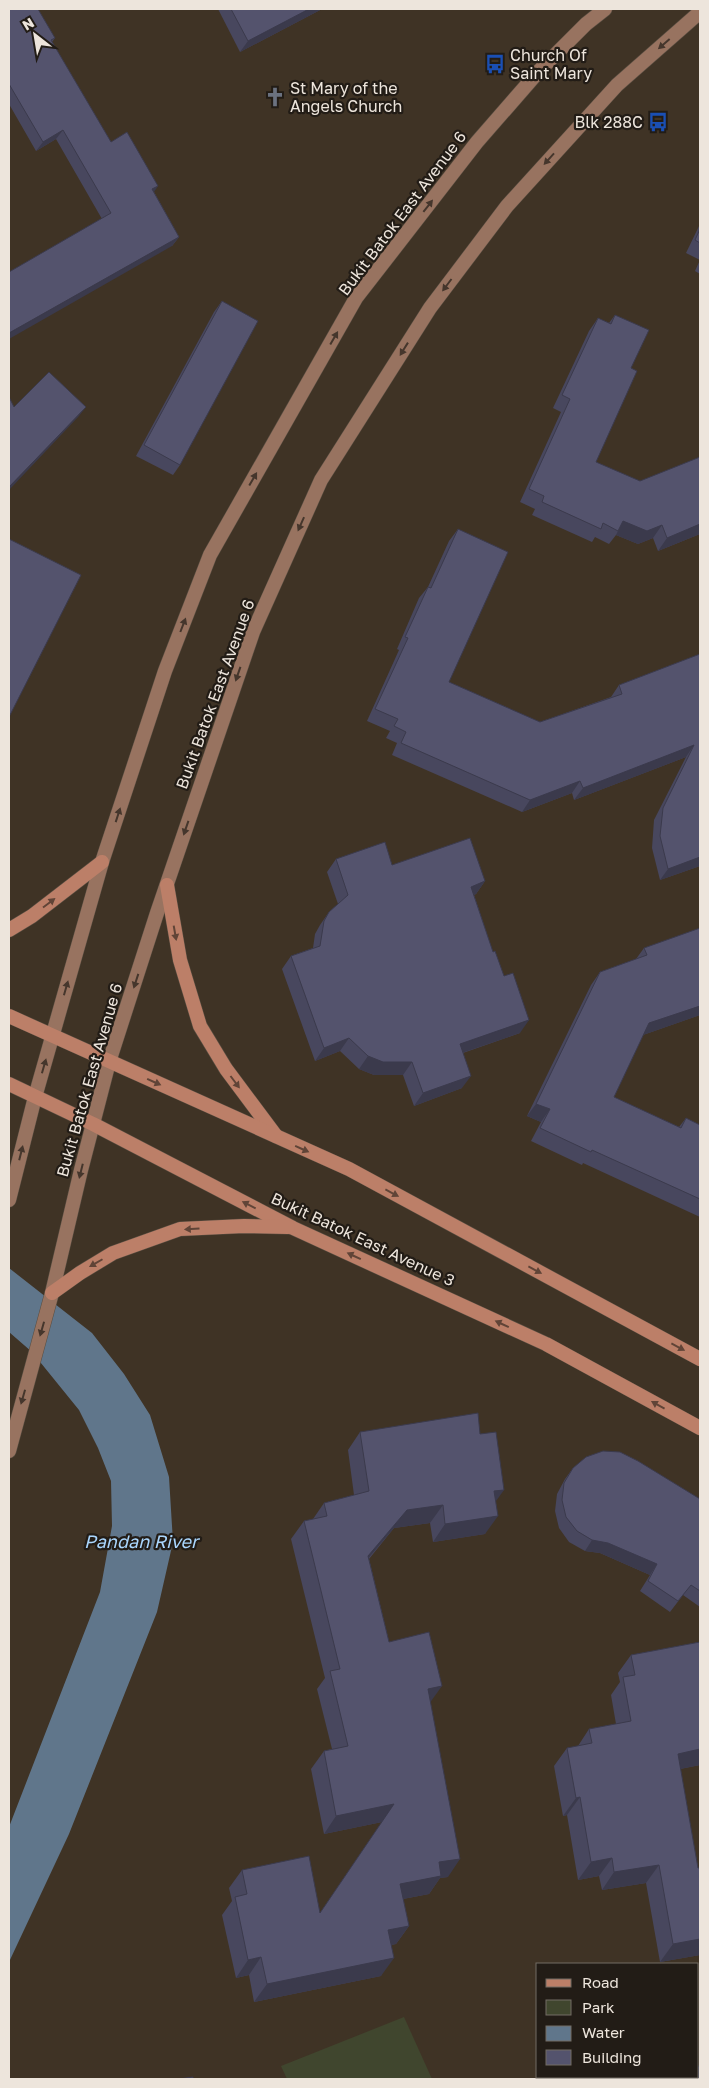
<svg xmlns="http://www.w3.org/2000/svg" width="709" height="2088" font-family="'Golos Text',sans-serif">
<rect width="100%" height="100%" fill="#3f3325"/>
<path fill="#40462e" d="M404,2017L432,2079H287L281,2066Z"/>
<path fill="#60768b" d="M9,1268L92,1333L124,1374L150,1415L169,1477L173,1542L157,1612L69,1834L9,1962V1827L100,1592L112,1526L111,1481L98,1448L79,1410L32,1352L9,1332Z"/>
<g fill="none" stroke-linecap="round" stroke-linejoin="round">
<defs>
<g id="secondary">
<path d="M9,1200L35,1097L102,862L165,671L210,555L356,298L477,142L539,71L586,24L605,9"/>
<path d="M9,1451L52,1293L81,1170L109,1062L157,913L253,632L321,480L430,308L507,206L617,85L700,12"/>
</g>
<g id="primary">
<path d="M167,885L180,960L200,1026L226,1069L276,1136"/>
<path d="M9,930L32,916L102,862"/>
<path d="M9,1016L349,1169L700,1359"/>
<path d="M9,1084L93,1124L293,1228L546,1344L700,1428"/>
<path d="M52,1293L80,1273L113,1253L180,1229L244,1226L288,1227"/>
</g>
</defs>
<use href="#secondary" stroke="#5a4f43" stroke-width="15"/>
<use href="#primary" stroke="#5a4f43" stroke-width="15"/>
<use href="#secondary" stroke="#987360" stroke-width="14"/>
<use href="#primary" stroke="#bc7f68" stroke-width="14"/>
</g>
<g fill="#48475e">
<path d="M9,9L55,38L52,42L111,142L154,192L179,237L172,246L102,219L56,139L36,151L9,104Z"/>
<path d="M218,9H322L240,52Z"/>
<path d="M700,224V274L695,271L700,260L686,253Z"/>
<path d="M222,301L180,465L173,475L136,456L214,312Z"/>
<path d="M615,315L631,368L596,462L700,534L658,551L653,538L638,544L616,535L609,544L595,537L592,542L532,515L535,509L520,502L561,412L553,408L589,331L598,318L609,323Z"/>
<path d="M458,529L449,682L540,722L611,697L619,685L700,654V866L660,880L652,848L654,820L686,757L574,800L572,793L522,812L392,755L397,743L386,738L390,731L367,721L399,650L397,649L419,598L428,587L449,541Z"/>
<path d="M336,859L392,865L485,881L476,894L474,895L520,1033L463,1053L462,1088L414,1106L403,1075H374L359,1069L340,1051L315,1061L282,969L291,956L313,948L315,934L320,925L329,912L338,904L327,872Z"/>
<path d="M644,948L700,1015L643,1035L614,1097L679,1127L686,1118L700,1125V1217L583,1163L582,1165L531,1141L541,1122L527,1116L591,985L600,972L636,959Z"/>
<path d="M360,1432L480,1434L496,1502L485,1534L433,1542L430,1523L394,1528L369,1559L389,1642L430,1703L448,1877L440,1878L429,1894L403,1899L409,1926L396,1944L391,1945L381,1976L254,2002L249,1975L236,1978L222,1915L232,1901L229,1888L242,1870L320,1913L382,1822L324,1834L311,1769L324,1751L332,1749L317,1689L325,1678L291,1539L304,1521L313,1519L324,1503L354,1495L348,1450Z"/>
<path d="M573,1468L700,1499V1607L683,1595L670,1612L640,1591L650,1575L600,1553L585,1551L569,1542L559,1528L555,1511L557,1494L565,1479Z"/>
<path d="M700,1642V1765L680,1769L698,1868H700V1955L660,1962L646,1883L602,1890L599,1876L578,1880L567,1815L563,1816L554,1766L567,1748L578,1746L589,1729L616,1724L611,1695L620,1682L618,1673L631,1655Z"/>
<path d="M597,2077H662L663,2079H595Z"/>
</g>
<g fill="#3b3a4c">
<path d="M309,9H322L240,52L248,41Z"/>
<path d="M63,130L56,139L36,151L43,142Z"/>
<path d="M158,186L152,195V189Z"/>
<path d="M179,237L172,246L9,339V333Z"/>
<path d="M86,407L79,416L9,490V487Z"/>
<path d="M623,521L662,525L653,538L638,544L616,535Z"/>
<path d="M700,524V534L658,551L667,538Z"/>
<path d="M694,745L686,757L574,800L583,788Z"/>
<path d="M580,781L572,793L522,812L530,800Z"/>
<path d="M700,857V866L660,880L668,869Z"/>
<path d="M485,881L476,894L462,900L471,887Z"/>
<path d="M700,1006V1015L640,1036L649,1023Z"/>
<path d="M529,1020L520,1033L450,1057L460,1044Z"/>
<path d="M349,1038L340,1051L315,1061L324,1048Z"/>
<path d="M368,1056L412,1062L403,1075H374L359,1069Z"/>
<path d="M471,1076L462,1088L414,1106L423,1093Z"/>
<path d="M536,1104L550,1109L541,1122L527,1116Z"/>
<path d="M504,1490L491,1508L494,1491Z"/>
<path d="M443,1505L430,1523L394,1528L355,1574L368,1556L407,1510Z"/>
<path d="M498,1516L485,1534L433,1542L445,1524Z"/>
<path d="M592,1540L608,1543L657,1564L650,1575L600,1553L585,1551Z"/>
<path d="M442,1686L429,1704L428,1689Z"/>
<path d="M700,1749V1765L665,1772L678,1754Z"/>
<path d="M580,1797L567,1815L563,1816L576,1798Z"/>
<path d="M394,1804L382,1822L324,1834L336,1816Z"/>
<path d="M612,1858L599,1876L578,1880L591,1862Z"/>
<path d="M460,1859L448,1877L440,1878L429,1894L387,1902L400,1884L439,1862Z"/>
<path d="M659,1865L646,1883L602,1890L614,1872Z"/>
<path d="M409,1926L396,1944L376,1948L388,1930Z"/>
<path d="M700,1939V1955L660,1962L673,1944Z"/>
<path d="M261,1957L249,1975L236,1978L248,1960Z"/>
<path d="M394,1958L381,1976L254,2002L267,1984Z"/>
</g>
<g fill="#54536d" stroke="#3b3a4c">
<path d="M9,9H38L55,38L51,40L111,142L127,132L158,186L152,189L179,237L9,333V272L111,213L63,130L43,142L9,84Z"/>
<path d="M231,9H309L248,41Z"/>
<path d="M700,229V243L695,240Z"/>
<path d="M222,301L258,321L180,465L144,445Z"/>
<path d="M615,315L649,330L631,368L637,371L596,462L640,481L700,457V524L667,538L662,525L647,531L623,521L618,531L603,523L601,529L542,502L544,496L529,489L570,399L562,395L598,318L611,324Z"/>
<path d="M49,372L86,407L9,487V397L14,407Z"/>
<path d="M458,529L508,552L449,682L540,722L622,694L619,685L700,654V857L668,869L660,836L663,808L694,745L583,788L580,781L530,800L401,743L406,732L394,726L398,719L375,709L408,638L405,637L428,587L431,588Z"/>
<path d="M9,539L81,575L9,717Z"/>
<path d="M470,838L485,881L471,887L493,952L495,951L504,976L513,973L529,1020L460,1044L471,1076L423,1093L412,1062H383L368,1056L349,1038L324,1048L291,956L320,946L324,921L329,912L348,895L336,859L385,842L392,865Z"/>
<path d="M700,928V1006L649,1023L614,1097L681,1128L686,1118L700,1125V1199L592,1150L591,1152L540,1128L550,1109L536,1104L600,972L647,955L644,948Z"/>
<path d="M478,1413L480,1434L496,1432L504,1490L494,1491L498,1516L445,1524L443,1505L407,1510L368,1556L389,1642L429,1632L442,1686L428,1689L460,1859L439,1862L441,1876L400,1884L409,1926L388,1930L394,1958L267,1984L261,1957L248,1960L235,1897L247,1894L242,1870L309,1856L320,1913L394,1804L336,1816L324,1751L348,1746L330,1671L340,1669L304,1521L327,1516L324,1503L369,1491L360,1432Z"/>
<path d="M603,1451L620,1452L638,1461L700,1499V1591L691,1585L678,1601L648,1581L657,1564L608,1543L592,1540L577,1531L566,1517L562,1500L564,1483L573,1468L586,1457Z"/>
<path d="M700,1642V1749L678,1754L698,1868H700V1939L673,1944L659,1865L614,1872L612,1858L591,1862L580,1797L576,1798L567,1748L592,1743L589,1729L631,1721L623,1677L635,1675L631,1655Z"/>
<path d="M700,2064V2079H688L690,2077H698V2067Z"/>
<path d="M193,2077V2079H179Z"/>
<path d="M608,2077H662L663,2079H609Z"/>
</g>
<defs><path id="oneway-solid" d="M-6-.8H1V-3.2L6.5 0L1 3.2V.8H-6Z" transform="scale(1.25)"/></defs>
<g fill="#45362c">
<use href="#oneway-solid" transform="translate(664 44) rotate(139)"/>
<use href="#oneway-solid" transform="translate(549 159) rotate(132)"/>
<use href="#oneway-solid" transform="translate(428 206) rotate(-52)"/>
<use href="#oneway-solid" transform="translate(447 285) rotate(127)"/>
<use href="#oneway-solid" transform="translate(334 338) rotate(-60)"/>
<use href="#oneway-solid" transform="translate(404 349) rotate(122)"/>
<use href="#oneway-solid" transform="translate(253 479) rotate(-60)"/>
<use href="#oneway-solid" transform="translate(301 524) rotate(114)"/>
<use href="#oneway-solid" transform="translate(183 625) rotate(-69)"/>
<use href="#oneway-solid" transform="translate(238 674) rotate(109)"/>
<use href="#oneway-solid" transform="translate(118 815) rotate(-72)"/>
<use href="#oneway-solid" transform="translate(186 828) rotate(109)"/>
<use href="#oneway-solid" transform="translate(136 981) rotate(108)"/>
<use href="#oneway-solid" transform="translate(66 988) rotate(-74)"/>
<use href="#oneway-solid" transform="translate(44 1066) rotate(-74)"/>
<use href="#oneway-solid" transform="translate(21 1153) rotate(-76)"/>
<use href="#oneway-solid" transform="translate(81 1171) rotate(104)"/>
<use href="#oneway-solid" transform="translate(42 1329) rotate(106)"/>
<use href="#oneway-solid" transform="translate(23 1397) rotate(106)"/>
</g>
<g fill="#604437">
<use href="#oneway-solid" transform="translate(49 903) rotate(-37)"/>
<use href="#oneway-solid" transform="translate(175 933) rotate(80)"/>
<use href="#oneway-solid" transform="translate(154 1082) rotate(24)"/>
<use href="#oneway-solid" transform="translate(235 1082) rotate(53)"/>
<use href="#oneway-solid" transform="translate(302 1149) rotate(24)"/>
<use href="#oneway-solid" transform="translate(392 1193) rotate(28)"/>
<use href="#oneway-solid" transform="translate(249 1205) rotate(-153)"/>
<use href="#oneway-solid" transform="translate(192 1229) rotate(177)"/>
<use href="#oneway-solid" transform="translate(354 1256) rotate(-155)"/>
<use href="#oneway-solid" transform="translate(96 1263) rotate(150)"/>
<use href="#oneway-solid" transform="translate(535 1270) rotate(28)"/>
<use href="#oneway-solid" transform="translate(502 1324) rotate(-155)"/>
<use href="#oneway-solid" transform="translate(678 1347) rotate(28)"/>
<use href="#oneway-solid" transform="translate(658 1405) rotate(-151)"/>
</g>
<defs>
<symbol id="bus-bare" viewBox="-9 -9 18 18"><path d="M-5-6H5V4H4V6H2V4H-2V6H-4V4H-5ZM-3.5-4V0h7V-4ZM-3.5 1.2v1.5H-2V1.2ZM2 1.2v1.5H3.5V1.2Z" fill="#1a4fb4" stroke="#221c16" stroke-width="2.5" paint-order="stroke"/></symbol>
<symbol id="church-bare" viewBox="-9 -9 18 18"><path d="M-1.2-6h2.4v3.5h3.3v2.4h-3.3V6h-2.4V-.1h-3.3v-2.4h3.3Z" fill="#6b7280" stroke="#221c16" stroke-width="2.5" paint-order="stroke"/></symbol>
</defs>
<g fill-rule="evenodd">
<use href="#bus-bare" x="481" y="50" width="28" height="28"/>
<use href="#church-bare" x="261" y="83" width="28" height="28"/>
<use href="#bus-bare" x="644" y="108" width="28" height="28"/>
</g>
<g text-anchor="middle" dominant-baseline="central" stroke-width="4.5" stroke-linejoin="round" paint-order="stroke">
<g font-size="16" fill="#ede5dc" stroke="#221c16" text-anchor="start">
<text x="510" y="55">Church Of<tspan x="510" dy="18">Saint Mary</tspan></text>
<text x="290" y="88">St Mary of the<tspan x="290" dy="18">Angels Church</tspan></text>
<text x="643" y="122" text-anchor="end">Blk 288C</text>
</g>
<g font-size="16" fill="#ede5dc" stroke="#221c16">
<text transform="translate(402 213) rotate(-53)">Bukit Batok East Avenue 6</text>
<text transform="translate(215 694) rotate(-70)">Bukit Batok East Avenue 6</text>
<text transform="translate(89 1080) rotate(-74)">Bukit Batok East Avenue 6</text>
<text transform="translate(363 1239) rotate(25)">Bukit Batok East Avenue 3</text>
</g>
<g font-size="18" font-style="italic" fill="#aad6fd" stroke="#221c16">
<text x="141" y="1541">Pandan River</text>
</g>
</g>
<rect width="709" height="2088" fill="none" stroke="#ede5dc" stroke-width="20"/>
<rect x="536" y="1963" width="162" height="115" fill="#221c16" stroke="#736c65"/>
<rect x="546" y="1979" width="25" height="8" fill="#bc7f68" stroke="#736c65"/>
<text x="582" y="1988" font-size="15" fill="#ede5dc">Road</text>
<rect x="546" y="2000" width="25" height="15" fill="#40462e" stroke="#736c65"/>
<text x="582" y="2013" font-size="15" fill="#ede5dc">Park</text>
<rect x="546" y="2026" width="25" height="15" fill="#60768b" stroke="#736c65"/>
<text x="582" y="2038" font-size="15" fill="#ede5dc">Water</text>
<rect x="546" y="2050" width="25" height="15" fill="#54536d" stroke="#736c65"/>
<text x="582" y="2063" font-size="15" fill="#ede5dc">Building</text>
<g transform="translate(35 35) rotate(329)" stroke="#221c16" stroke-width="4" paint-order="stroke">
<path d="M0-4L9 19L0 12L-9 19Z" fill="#ede5dc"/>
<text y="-8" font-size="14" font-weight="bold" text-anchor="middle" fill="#ede5dc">N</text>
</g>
</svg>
